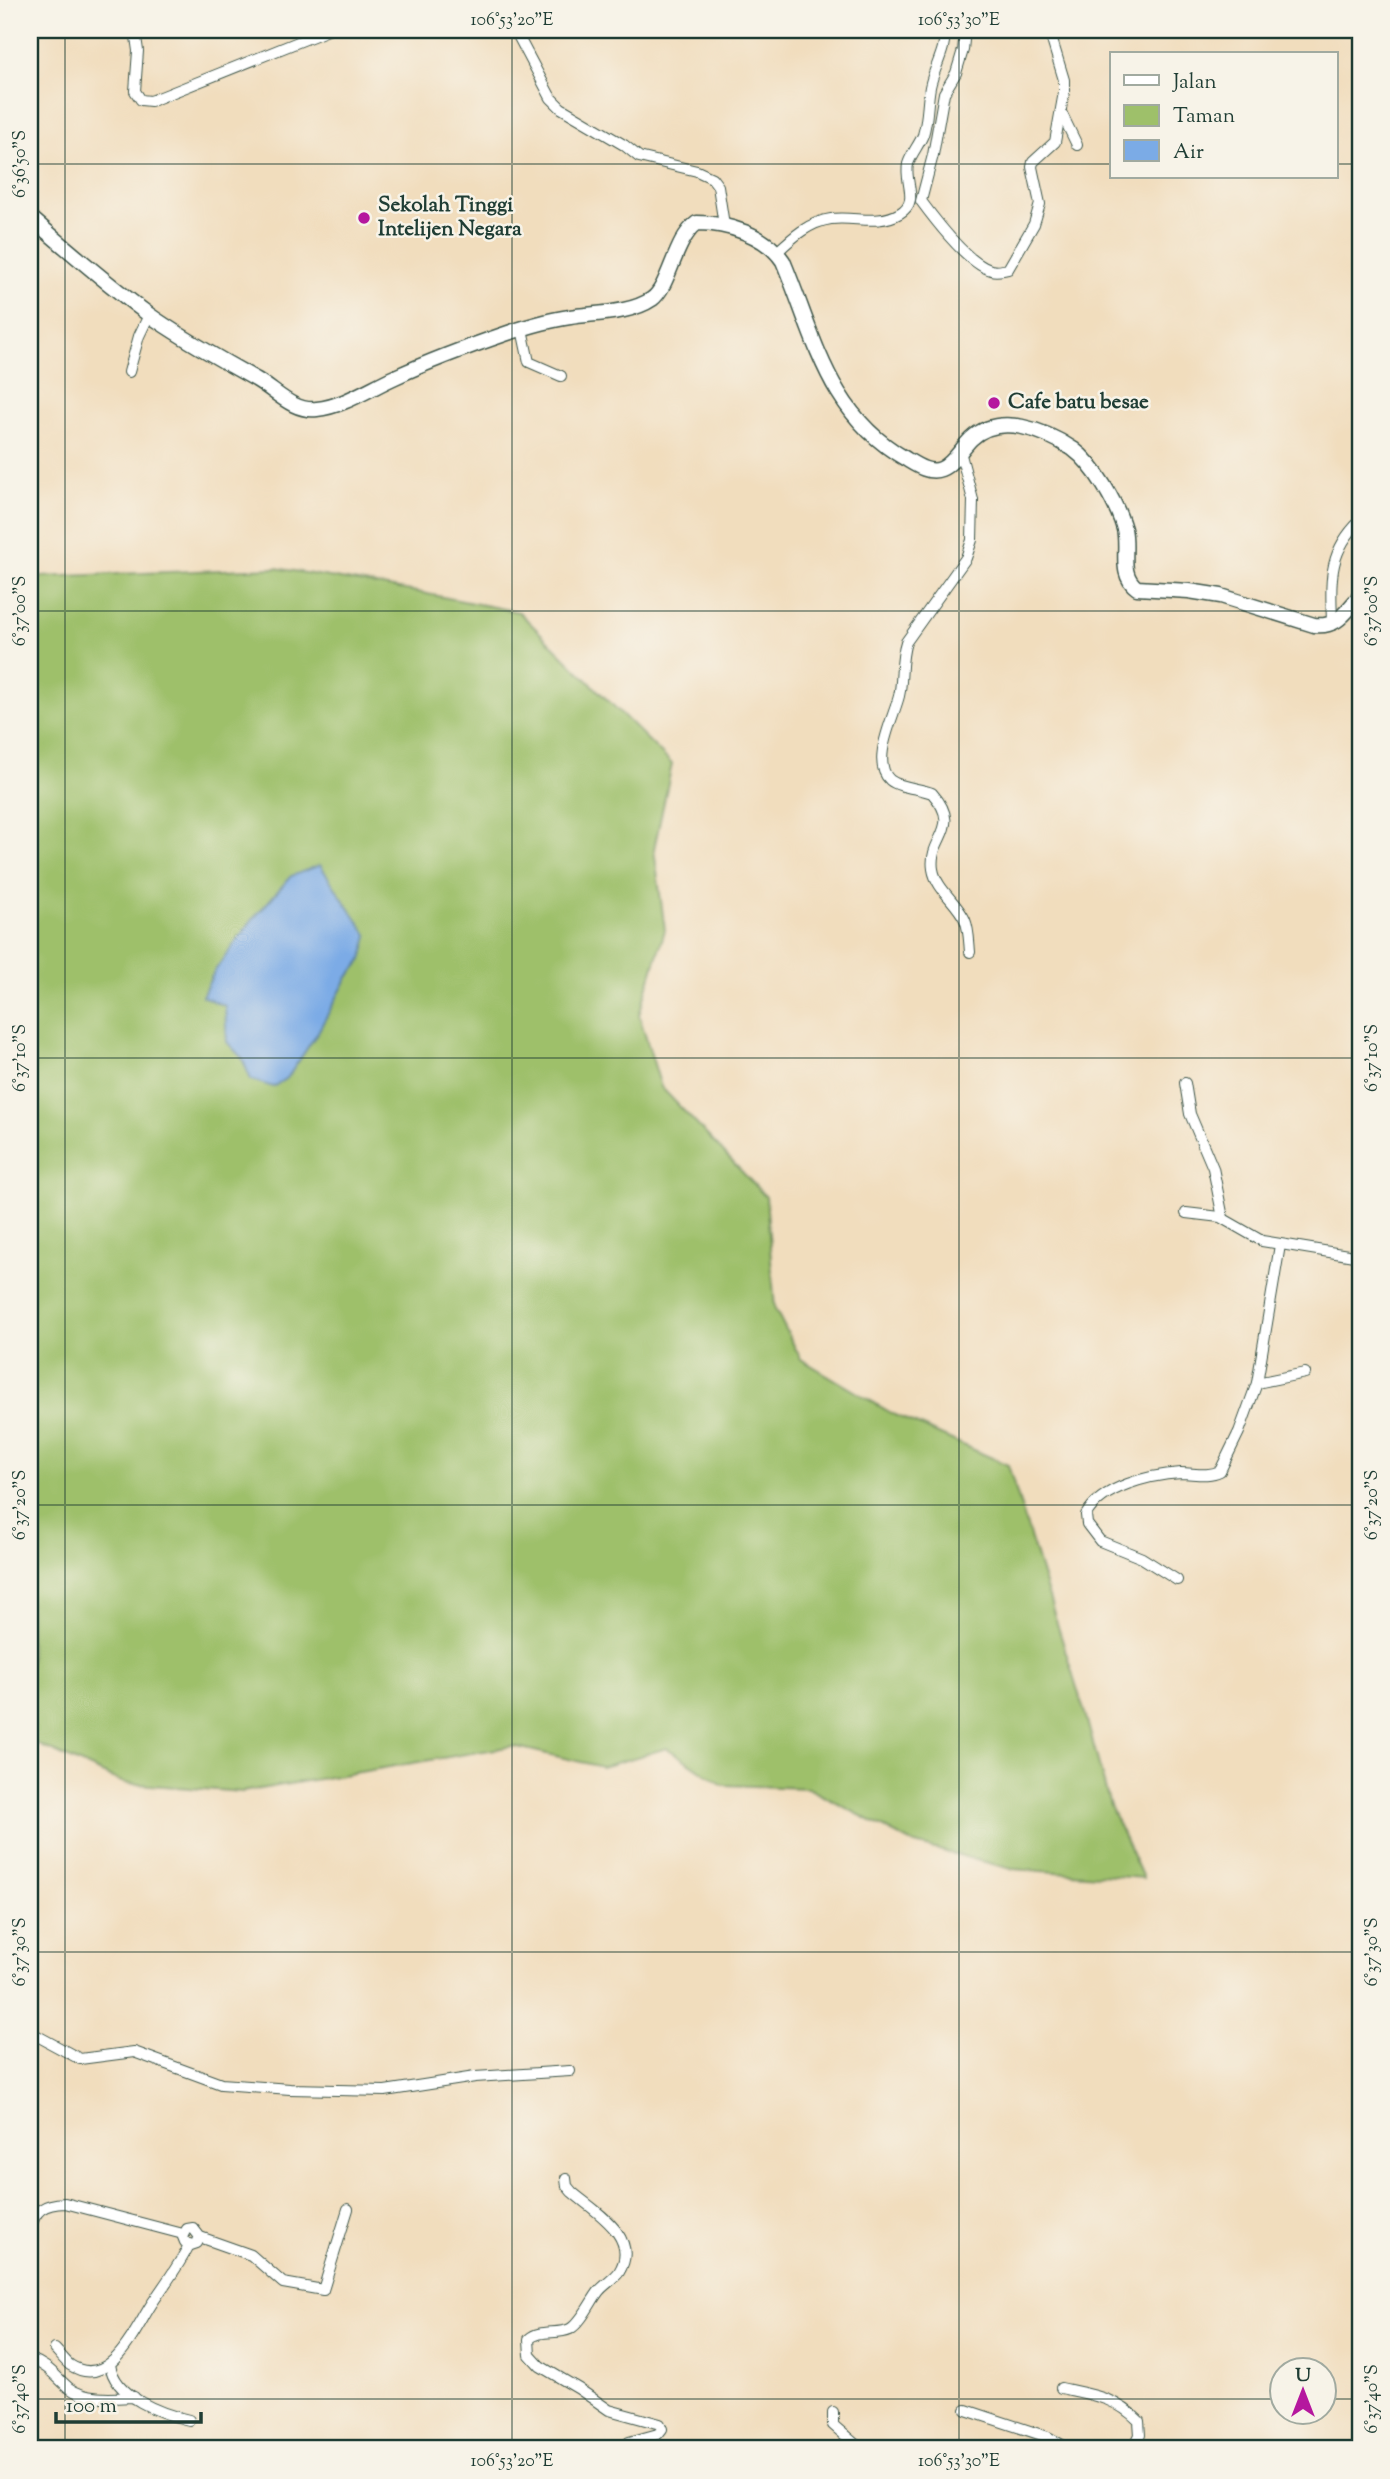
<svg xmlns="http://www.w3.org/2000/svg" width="1390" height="2479" font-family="'Sorts Mill Goudy',serif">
<rect width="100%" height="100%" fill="#f7f3e8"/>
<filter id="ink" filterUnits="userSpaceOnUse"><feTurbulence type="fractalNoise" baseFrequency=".0143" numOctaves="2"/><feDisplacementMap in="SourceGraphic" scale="14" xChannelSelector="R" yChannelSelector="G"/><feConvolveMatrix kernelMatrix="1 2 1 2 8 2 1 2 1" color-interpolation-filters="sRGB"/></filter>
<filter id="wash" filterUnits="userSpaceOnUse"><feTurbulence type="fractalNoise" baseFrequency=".00686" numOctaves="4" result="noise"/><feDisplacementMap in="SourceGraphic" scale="28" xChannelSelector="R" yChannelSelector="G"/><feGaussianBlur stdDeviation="1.57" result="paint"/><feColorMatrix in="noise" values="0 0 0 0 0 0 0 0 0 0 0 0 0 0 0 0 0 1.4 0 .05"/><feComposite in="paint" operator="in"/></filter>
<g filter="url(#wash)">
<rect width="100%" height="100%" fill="#f1ddbd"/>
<path fill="#9ec06a" stroke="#5e7e4f" stroke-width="2" d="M276,568L417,592L519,612L672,764L654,849L665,930L639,1015L661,1087L766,1197L775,1309L801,1359L893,1414L1008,1465L1086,1717L1110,1806L1143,1878L1012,1869L915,1844L808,1788L723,1785L667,1748L602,1767L513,1746L242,1792L124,1783L30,1741V580L37,577Z"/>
<path fill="#7babe6" stroke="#4d748d" stroke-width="2" d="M320,865L368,936L362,960L348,977L318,1032L288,1077L273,1087L251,1080L242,1058L227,1042L225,1006L202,996L214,972L235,943L253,919L291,876Z"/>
</g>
<g filter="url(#ink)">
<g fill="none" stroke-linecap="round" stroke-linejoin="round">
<defs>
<g id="street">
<path d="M135,30L138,51L135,91L141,100L151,101L328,30"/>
<path d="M515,30L551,98L561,108L624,145L639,157L697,171L712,178L718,186L724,225"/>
<path d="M965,30L963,50L956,73L944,93L933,155L921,201C935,220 968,264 991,270C997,272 1002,270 1008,269L1034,224L1040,204L1032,167L1033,162L1055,142L1064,92V80L1049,30"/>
<path d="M1061,112L1077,145"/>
<path d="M777,252C793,237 809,222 831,219C855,216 878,226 900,213C920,201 904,183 908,164C911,154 919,145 923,135C928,119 927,103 930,87C934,67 946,51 945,30"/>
<path d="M522,329L529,362L561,376"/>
<path d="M129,372L139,336L149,315"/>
<path d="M960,451L973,500L972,540L966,558L906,642C900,660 903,679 899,696C894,717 870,762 890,780C900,788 920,788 932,793C964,829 928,837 933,869C936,889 957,902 965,920C969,929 969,942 970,952"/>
<path d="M1332,624C1331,582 1327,553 1360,521"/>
<path d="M1185,1083L1190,1114L1213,1168L1223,1218"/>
<path d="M1186,1213L1220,1217L1262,1241L1360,1257"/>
<path d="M1280,1245L1257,1383L1305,1373"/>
<path d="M1177,1580L1142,1558L1100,1541L1087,1524L1086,1515C1102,1486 1150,1475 1181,1473C1194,1473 1208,1477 1220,1471L1239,1432L1257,1383"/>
<path d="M30,2032L80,2059L134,2052L221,2084L290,2089L385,2091L475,2077L570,2071"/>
<path d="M566,2178L567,2186L572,2192C594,2211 641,2237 619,2272C614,2279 605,2284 599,2291C591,2301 582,2322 570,2329C557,2335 540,2329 529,2339L530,2355L540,2366L579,2389L609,2410L660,2424L662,2429L658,2434L629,2442L625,2449"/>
<path d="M30,2230C35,2209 44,2204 65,2203L183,2234"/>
<path d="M200,2237L197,2243L191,2245L185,2242L183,2237L187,2229L193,2228L200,2237L251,2255L283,2283L323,2290L348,2209"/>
<path d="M55,2349C60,2354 65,2361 70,2365C110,2391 135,2330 151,2305C164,2285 179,2266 189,2245"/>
<path d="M30,2359C48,2365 55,2376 69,2388C87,2401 113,2398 134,2397"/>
<path d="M110,2364C114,2397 162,2414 189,2420"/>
<path d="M1061,2388C1093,2395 1115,2397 1139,2421L1140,2435L1133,2449"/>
<path d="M966,2410L1048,2437L1062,2445L1063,2449"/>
<path d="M833,2412V2425L855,2444L856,2449"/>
<path d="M1132,2449L1145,2447L1171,2449"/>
</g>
<path id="secondary" d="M30,217C68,250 107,284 148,314C183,339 220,359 257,380C276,391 293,412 317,409C342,407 372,387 395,377C432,360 470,346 508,333C529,326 548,320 570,317C595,313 630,314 652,299C670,286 674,240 697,223C727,223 766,235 783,261C815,337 828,415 906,459C916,465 929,474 941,469C953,464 961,449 971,439C999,412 1044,430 1073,449C1094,464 1117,504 1124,529C1129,550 1118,574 1137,588L1189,591L1221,596L1314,625C1338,628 1345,612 1360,596"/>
</defs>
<use href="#street" stroke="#3e5549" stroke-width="12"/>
<use href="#secondary" stroke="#3e5549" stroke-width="17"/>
<use href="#street" stroke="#fff" stroke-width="10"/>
<use href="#secondary" stroke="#fff" stroke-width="14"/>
</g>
</g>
<path fill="none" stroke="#1f3d34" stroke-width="2" stroke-opacity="0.45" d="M65,30V2449M512,30V2449M959,30V2449M30,164H1112M1336,164H1360M30,611H1360M30,1058H1360M30,1505H1360M30,1952H1360M30,2399H1282M1324,2399H1360"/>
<g fill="#b5179e" stroke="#f7f3e8" stroke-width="2.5">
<circle cx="364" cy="218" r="7"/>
<circle cx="994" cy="403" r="7"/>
</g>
<g text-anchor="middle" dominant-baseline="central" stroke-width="5" stroke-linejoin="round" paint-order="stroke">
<g font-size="21" font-weight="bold" fill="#1f3d34" stroke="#f7f3e8" text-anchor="start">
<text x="378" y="206">Sekolah Tinggi<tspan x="378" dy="24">Intelijen Negara</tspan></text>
<text x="1008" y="403">Cafe batu besae</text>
</g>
</g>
<rect width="1390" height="2479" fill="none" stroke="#f7f3e8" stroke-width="77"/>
<rect x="1110" y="52" width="228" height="126" fill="#f7f3e8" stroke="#a1aaa0" stroke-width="2"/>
<rect x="1124" y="75" width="35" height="10" fill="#ffffff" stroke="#a1aaa0" stroke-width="2"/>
<text x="1173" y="88" font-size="21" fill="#1f3d34">Jalan</text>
<rect x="1124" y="105" width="35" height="21" fill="#9ec06a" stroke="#a1aaa0" stroke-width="2"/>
<text x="1173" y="122" font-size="21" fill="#1f3d34">Taman</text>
<rect x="1124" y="140" width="35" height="21" fill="#7babe6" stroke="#a1aaa0" stroke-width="2"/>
<text x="1173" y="158" font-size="21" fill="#1f3d34">Air</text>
<g transform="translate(1303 2391)"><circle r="33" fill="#f7f3e8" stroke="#a1aaa0" stroke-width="2"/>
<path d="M0-5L12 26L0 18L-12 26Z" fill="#b5179e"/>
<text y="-10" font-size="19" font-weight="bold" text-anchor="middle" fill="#1f3d34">U</text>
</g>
<path d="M56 2412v10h145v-10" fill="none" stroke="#1f3d34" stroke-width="3.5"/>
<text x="66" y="2412" font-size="21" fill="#1f3d34" stroke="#f7f3e8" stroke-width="5" paint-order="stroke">100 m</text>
<rect x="38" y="38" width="1314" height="2402" fill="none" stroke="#1f3d34" stroke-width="2.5"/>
<g font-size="18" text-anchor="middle" fill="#1f3d34">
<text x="512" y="25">106°53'20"E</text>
<text x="959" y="25">106°53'30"E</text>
<text transform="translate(19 164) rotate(-90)" y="6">6°36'50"S</text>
<text transform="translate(19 611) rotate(-90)" y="6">6°37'00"S</text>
<text transform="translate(1371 611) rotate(-90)" y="6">6°37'00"S</text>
<text transform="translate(19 1058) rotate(-90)" y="6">6°37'10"S</text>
<text transform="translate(1371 1058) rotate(-90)" y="6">6°37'10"S</text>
<text transform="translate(19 1505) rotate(-90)" y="6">6°37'20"S</text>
<text transform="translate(1371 1505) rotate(-90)" y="6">6°37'20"S</text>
<text transform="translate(19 1952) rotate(-90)" y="6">6°37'30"S</text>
<text transform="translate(1371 1952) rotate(-90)" y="6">6°37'30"S</text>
<text transform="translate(19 2399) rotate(-90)" y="6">6°37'40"S</text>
<text transform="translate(1371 2399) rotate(-90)" y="6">6°37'40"S</text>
<text x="512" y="2466">106°53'20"E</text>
<text x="959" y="2466">106°53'30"E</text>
</g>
</svg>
